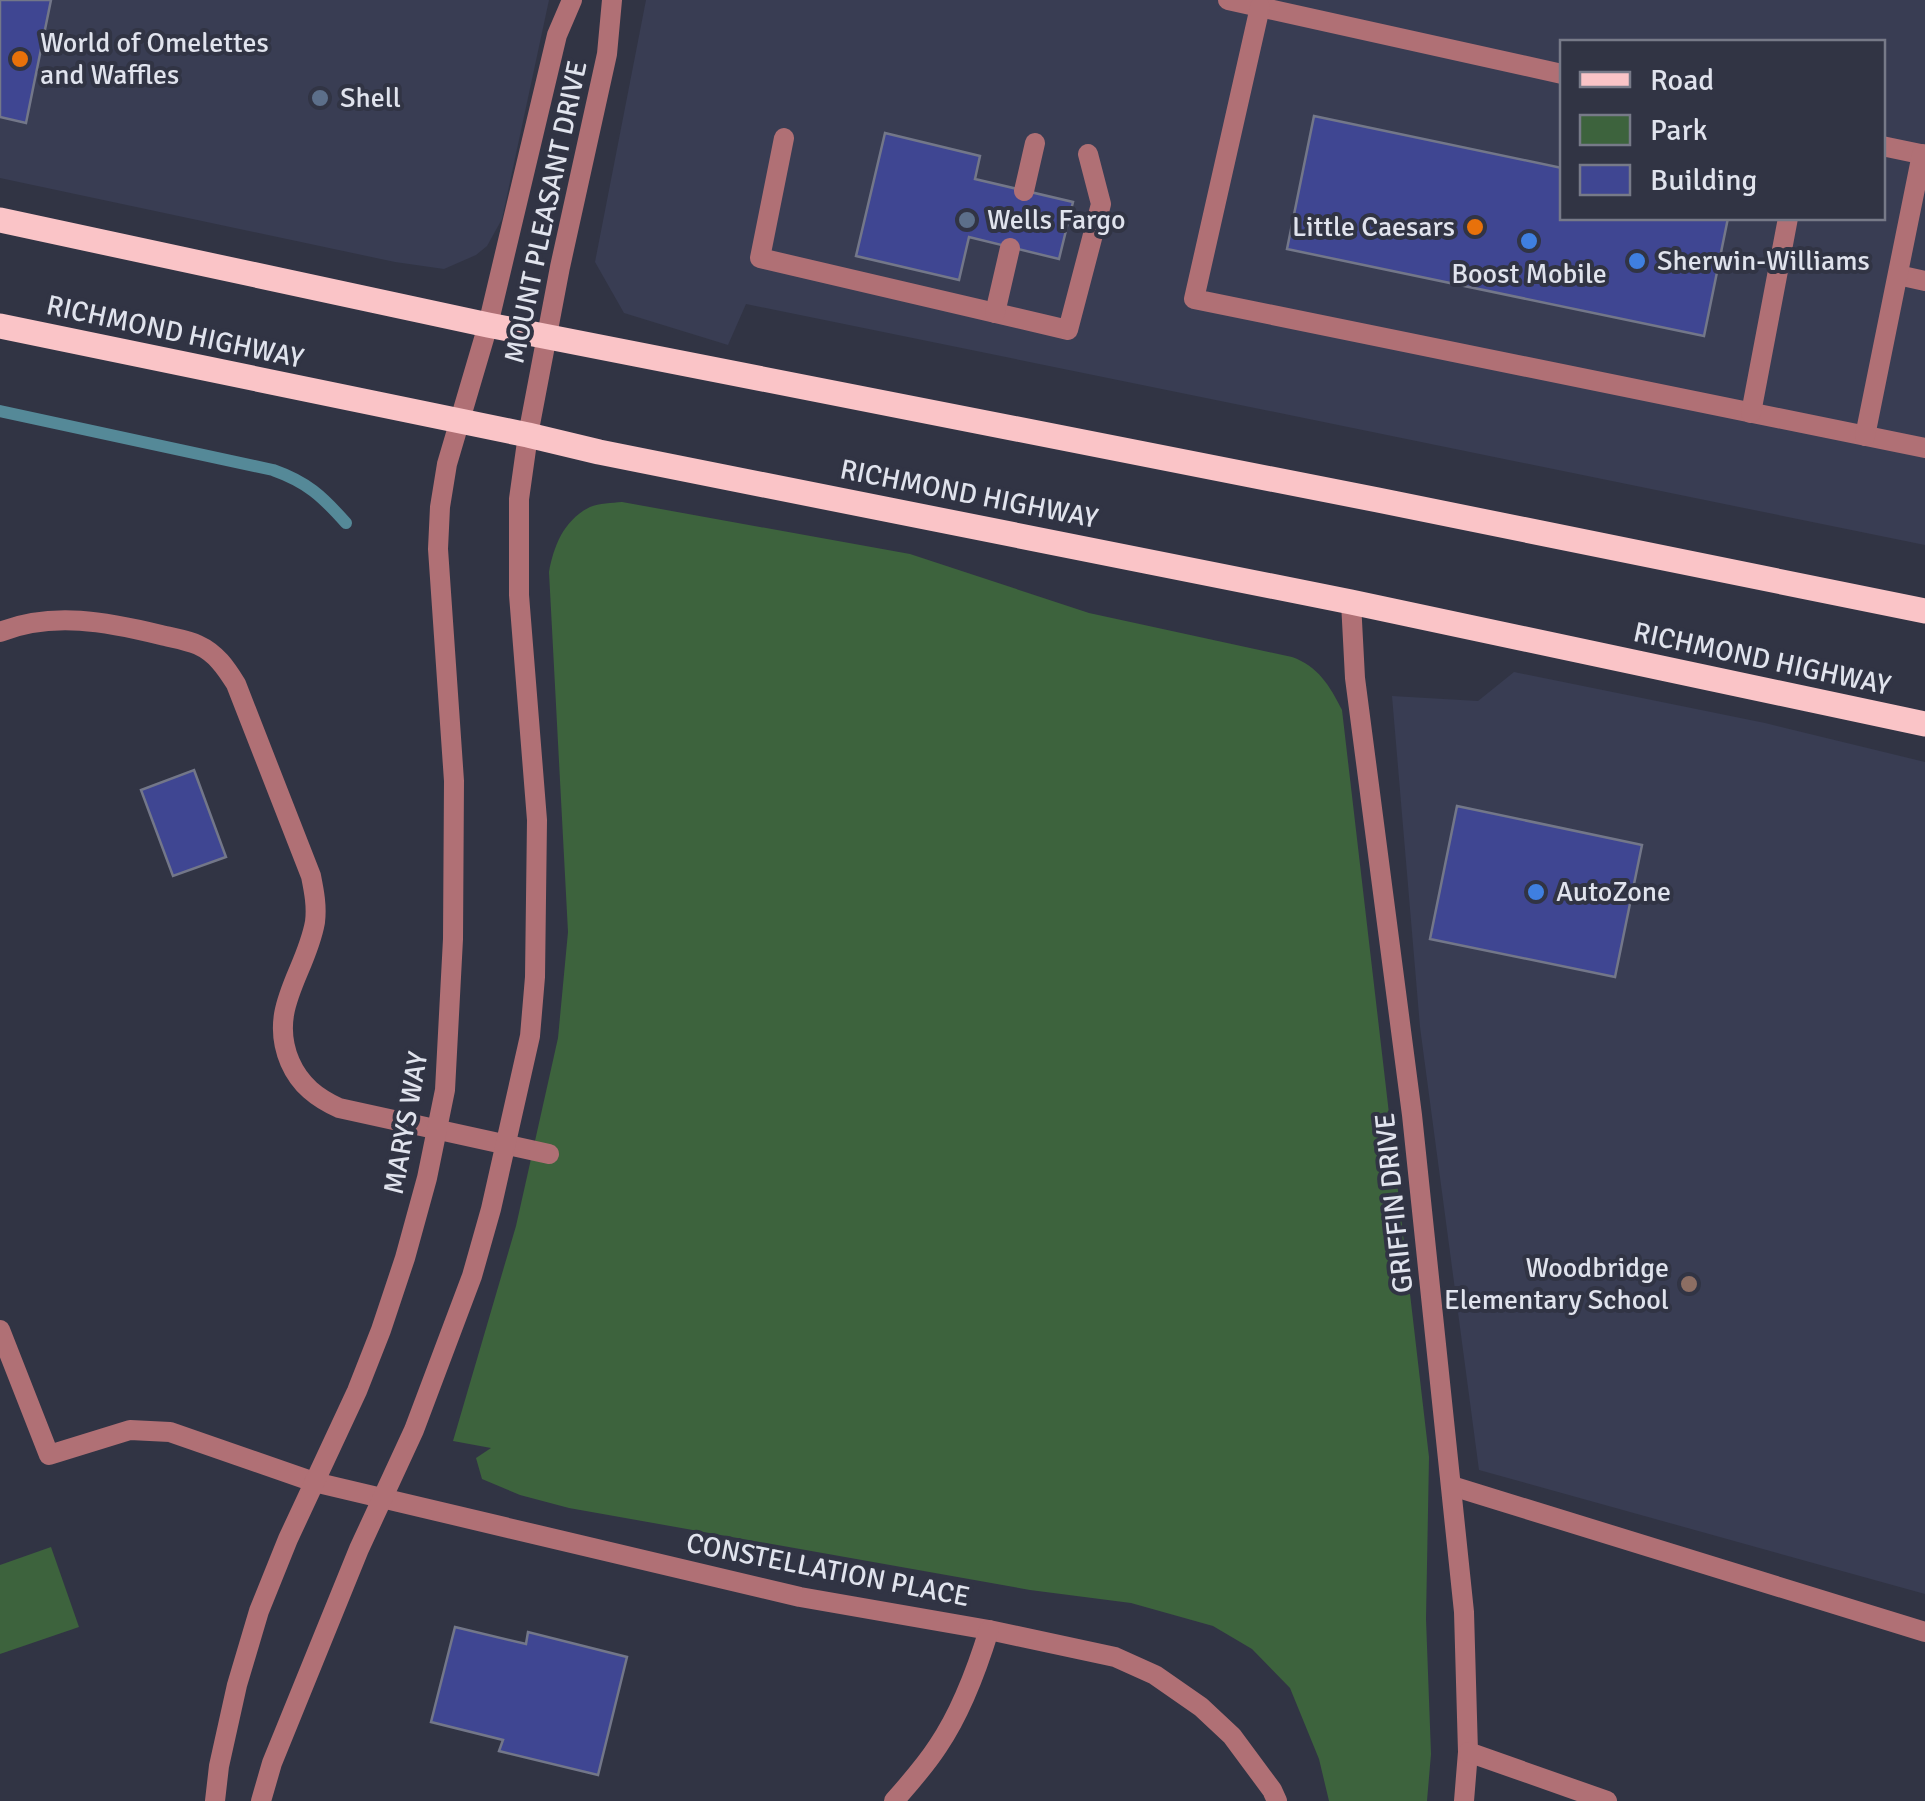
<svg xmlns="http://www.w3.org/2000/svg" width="1925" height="1801" font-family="Signika,sans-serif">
<rect width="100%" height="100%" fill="#313444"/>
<g fill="#393d53" fill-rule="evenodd">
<path d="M0,0H549L502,219L487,246L476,255L444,269L395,262L0,178Z"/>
<path d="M646,0H1925V545L746,304L728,345L624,313L595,262ZM1562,42H1882V218H1562Z"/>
<path d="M1514,672L1765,723L1925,762V1594L1479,1470L1420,1027L1392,696L1478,701Z"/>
</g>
<g fill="#3d633d">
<path d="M622,502L910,554L1089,613L1292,657C1318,666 1330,686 1342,710L1429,1457L1426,1619L1431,1754L1427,1801H1329L1319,1759L1290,1688L1252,1649L1213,1626L1131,1603L1030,1590L569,1508L520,1495L482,1479L476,1458L491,1448L453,1441L516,1226L558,1038L568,932L549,572C554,545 564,520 590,507C599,503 612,503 622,502Z"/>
<path d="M51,1547L79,1627L0,1654V1565Z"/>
</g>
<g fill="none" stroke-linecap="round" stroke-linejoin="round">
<path stroke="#558998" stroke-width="12" d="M0,411L273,470C307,482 322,496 346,523"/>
</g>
<g fill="#3f4692" stroke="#737789" stroke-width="2.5">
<path d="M0,0H51L26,123L0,117Z"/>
<path d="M1314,116L1562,168V218H1728L1704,336L1287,249Z"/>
<path d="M885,133L980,156L975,179L1073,202L1059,259L969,237L959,280L856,256Z"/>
<path d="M194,770L226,857L173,876L141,790Z"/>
<path d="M1457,806L1642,845L1615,977L1430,939Z"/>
<path d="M455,1627L526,1644L528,1632L627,1657L598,1775L499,1751L503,1740L431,1722Z"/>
</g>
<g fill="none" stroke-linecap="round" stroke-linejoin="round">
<g stroke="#b07075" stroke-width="20">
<path d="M1228,0L1562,74"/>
<path d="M1260,7L1194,299L1925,448"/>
<path d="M784,138L760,258L1068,330L1101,204L1088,154"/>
<path d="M1882,146L1925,155"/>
<path d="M1024,191L1035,143"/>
<path d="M1898,275L1925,281"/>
<path d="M995,313L1010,248"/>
<path d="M1751,413L1788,218"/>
<path d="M1865,436L1922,154"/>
<path d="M0,632C52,611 108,622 161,635C173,638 187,640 198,645C216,653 226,668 236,684L311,876C314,891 317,906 315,922C306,973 267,1008 290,1062C300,1085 317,1098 339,1108L549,1154"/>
<path d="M0,1330L49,1455L130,1430L170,1432L314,1482"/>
<path d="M1452,1486L1925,1632"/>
</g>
<g stroke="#b07075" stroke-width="20">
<path d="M1351,602L1355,678L1412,1115L1464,1612L1468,1752L1464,1801"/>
<path d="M314,1482L800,1597L989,1630L1115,1657L1155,1675L1201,1707L1232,1736L1272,1790L1277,1801"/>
<path d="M1468,1752L1607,1801"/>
<path d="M215,1801L219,1766L237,1685L259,1611L288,1539L357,1391L381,1330L405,1258L427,1178L445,1090L453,939L454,781L438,549L440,507L447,464L488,325L557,35L572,0"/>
<path d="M261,1801L272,1763L359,1549L414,1430L472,1276L491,1209L530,1036L535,977L537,820L519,595V499L528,435L560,267L607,54L612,0"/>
<path d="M894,1801C910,1783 925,1766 938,1746C961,1712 977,1669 989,1630"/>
</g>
<g stroke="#fac4c7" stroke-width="25">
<path d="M0,220L488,325L1378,500L1925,611"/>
<path d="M0,326L528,435L599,452L1351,602L1925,724"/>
</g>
</g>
<g fill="#e8710a" stroke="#313444" stroke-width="4">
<circle cx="20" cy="59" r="10"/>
<circle cx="1475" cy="227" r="10"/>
</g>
<g fill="#5c6f8a" stroke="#313444" stroke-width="4">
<circle cx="320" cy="98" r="10"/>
<circle cx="967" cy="220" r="10"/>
</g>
<g fill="#3f7fe0" stroke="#313444" stroke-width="4">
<circle cx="1529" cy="241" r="10"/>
<circle cx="1637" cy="261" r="10"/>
<circle cx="1536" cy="892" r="10"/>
</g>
<circle fill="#8d6e63" stroke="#313444" stroke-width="4" cx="1689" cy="1284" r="10"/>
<g text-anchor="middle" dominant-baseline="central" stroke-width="8" stroke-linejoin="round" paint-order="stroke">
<g font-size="28" fill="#e0e3ed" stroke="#313444" text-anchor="start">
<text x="40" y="43">World of Omelettes<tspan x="40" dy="32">and Waffles</tspan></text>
<text x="340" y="98">Shell</text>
<text x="987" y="220">Wells Fargo</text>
<text x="1455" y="227" text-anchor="end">Little Caesars</text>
<text x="1657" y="261">Sherwin-Williams</text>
<text x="1529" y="274" text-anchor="middle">Boost Mobile</text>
<text x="1556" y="892">AutoZone</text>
<text x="1669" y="1268" text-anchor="end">Woodbridge<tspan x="1669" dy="32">Elementary School</tspan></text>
</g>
<g font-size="28" fill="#e0e3ed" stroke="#313444">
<text transform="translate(546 212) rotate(-78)">MOUNT PLEASANT DRIVE</text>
<text transform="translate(175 332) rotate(12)">RICHMOND HIGHWAY</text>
<text transform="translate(969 494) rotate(11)">RICHMOND HIGHWAY</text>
<text transform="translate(1762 659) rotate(12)">RICHMOND HIGHWAY</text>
<text transform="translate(406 1123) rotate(-80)">MARYS WAY</text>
<text transform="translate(1394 1203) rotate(-96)">GRIFFIN DRIVE</text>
<text transform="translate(828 1570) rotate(11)">CONSTELLATION PLACE</text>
</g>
</g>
<rect x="1560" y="40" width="325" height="180" fill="#313444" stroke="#777a88" stroke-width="2.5"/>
<rect x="1580" y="72" width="50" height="15" fill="#fac4c7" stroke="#777a88" stroke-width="2.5"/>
<text x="1650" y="90" font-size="30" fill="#e0e3ed">Road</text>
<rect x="1580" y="115" width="50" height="30" fill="#3d633d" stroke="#777a88" stroke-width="2.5"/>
<text x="1650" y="140" font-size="30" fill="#e0e3ed">Park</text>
<rect x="1580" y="165" width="50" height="30" fill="#3f4692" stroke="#777a88" stroke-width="2.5"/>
<text x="1650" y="190" font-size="30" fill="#e0e3ed">Building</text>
</svg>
